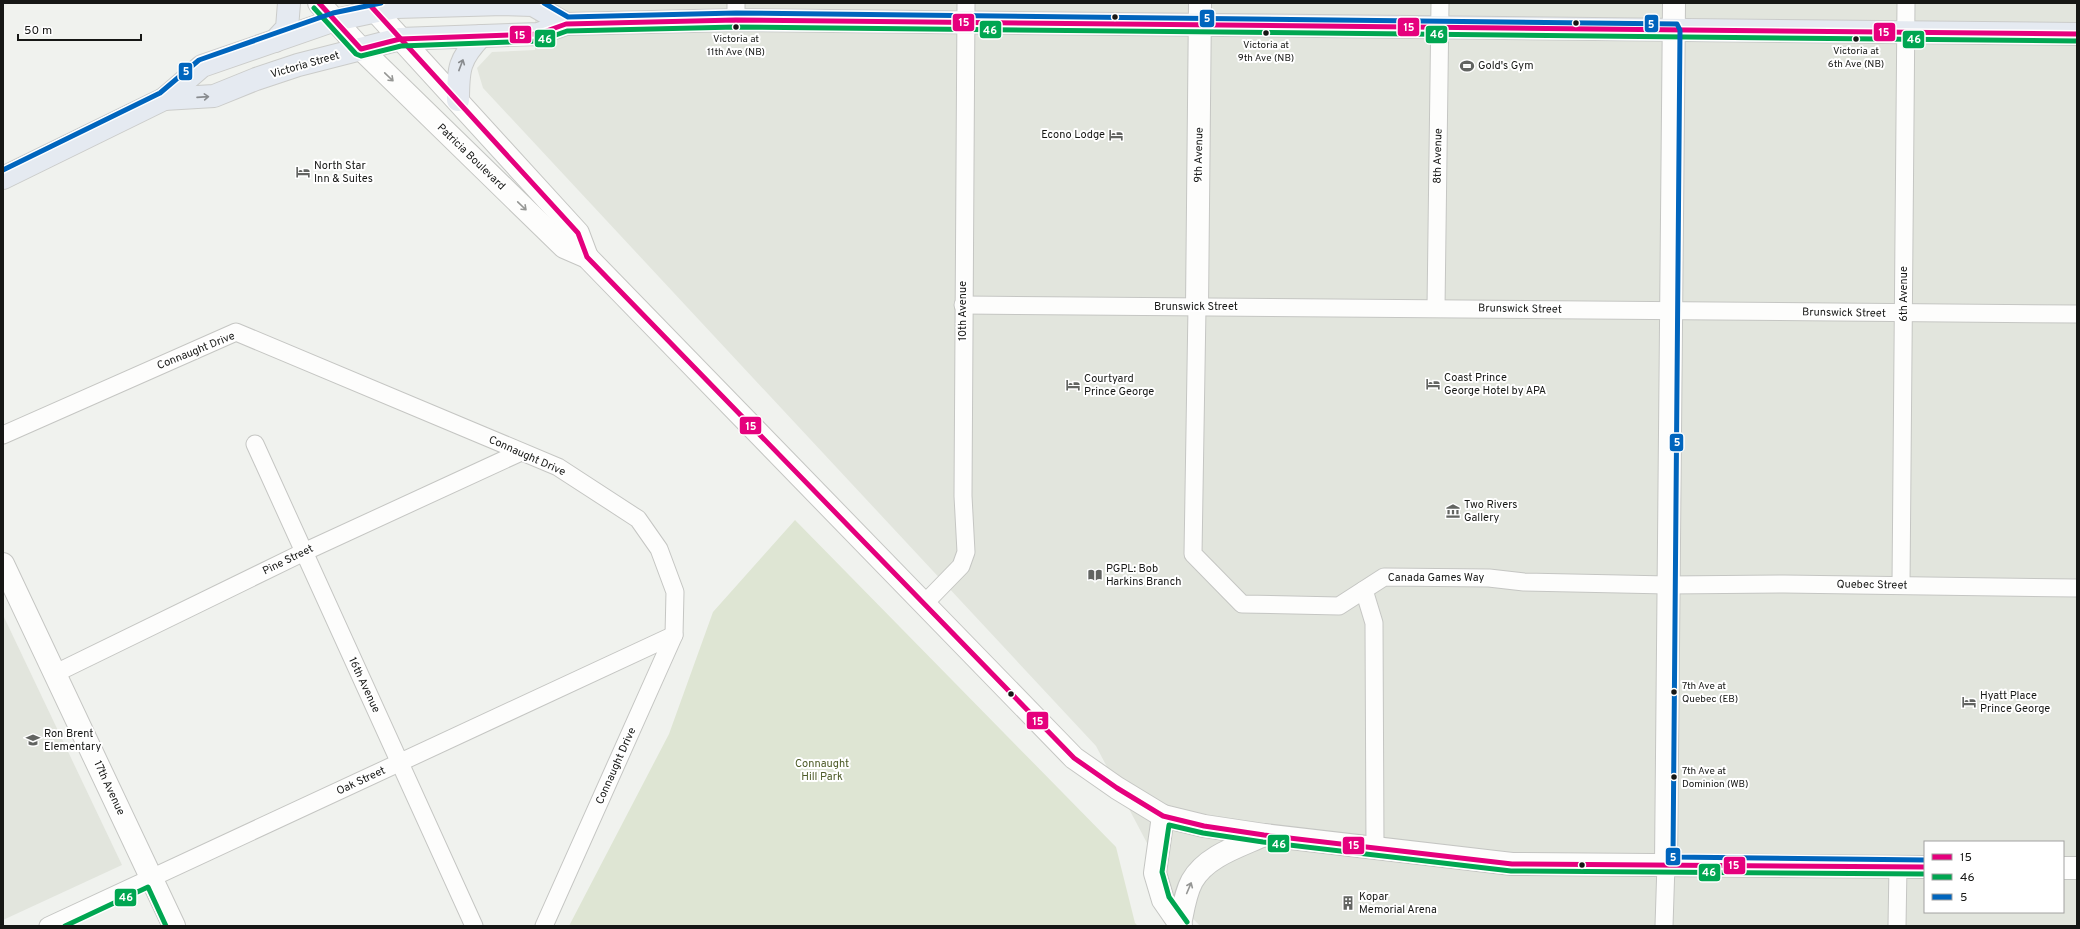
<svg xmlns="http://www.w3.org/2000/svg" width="2080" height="929" font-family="Overpass,sans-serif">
<rect width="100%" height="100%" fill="#f0f2ee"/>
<g fill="#e2e5dd" fill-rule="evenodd">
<path d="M535,3H2077V926H1200L1179,904L1096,746L483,88L477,68L492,52L535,50ZM1925,842H2063V912H1925Z"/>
<path d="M3,615L122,865L3,920Z"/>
</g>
<path fill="#dee5d3" d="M795,520L1116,847L1135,923L1138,926H569L669,734L713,612Z"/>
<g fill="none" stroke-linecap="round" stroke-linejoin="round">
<defs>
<g id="street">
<path d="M736,20V3"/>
<path d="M963,305L2077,314"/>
<path d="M1197,307L1193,554L1242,604L1339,606L1384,577L1489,578L1524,582L1668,585L1784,584L2077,588"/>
<path d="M1436,308L1440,3"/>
<path d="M3,435L236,332L558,467L638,519L659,549L675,592L674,635L544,926"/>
<path d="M255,444L474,926"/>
<path d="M1901,585L1906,3"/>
<path d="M1364,590L1374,623L1375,848"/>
<path d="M925,603L961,566L966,552L963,496L966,3"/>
<path d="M56,673L304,552L521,452"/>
<path d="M48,926L674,635"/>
<path d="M1664,926L1666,864"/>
<path d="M1897,926L1898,866"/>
</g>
<g id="secondary">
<path d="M319,3L361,49L564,247L587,257L1074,758L1117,788L1163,816L1204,826L1264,835L1512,864L1925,867"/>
<path d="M368,3L578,233L587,257"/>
<path d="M1197,307L1200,3"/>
<path d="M3,564L174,926"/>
<path d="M1163,816L1155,873L1163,900L1181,926"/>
<path d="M1666,864L1674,3"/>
<path d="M2063,868H2077"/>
<path d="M1180,925C1183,910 1185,894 1192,881C1206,856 1240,846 1264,835"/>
</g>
<g id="highway">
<path d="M275,41L287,28L289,3"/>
<path d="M164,99L214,96L256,79L298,65L400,39L538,34L566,24L736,20L2077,34"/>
<path d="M458,100C458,69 459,59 481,36"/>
<path d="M3,178L164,99L202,66L335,20L396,7L504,4L533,5L566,24"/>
</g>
</defs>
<use href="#street" stroke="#c5c6c3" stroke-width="19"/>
<use href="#secondary" stroke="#c5c6c3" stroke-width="24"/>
<use href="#highway" stroke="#cbccca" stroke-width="24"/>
<use href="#street" stroke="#fdfdfc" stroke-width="17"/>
<use href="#secondary" stroke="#fdfdfc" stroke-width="22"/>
<use href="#highway" stroke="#e5eaf1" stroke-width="22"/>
<defs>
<g id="bus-1">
<path d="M319,3L361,49L400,39L538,34L566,24L736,20L2077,34"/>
<path d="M368,3L578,233L587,257L1074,758L1117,788L1163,816L1204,826L1264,835L1512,864L1925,867"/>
</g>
<g id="bus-2">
<path d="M314,8L356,54L361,56L401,46L539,41L567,31L736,27L2077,41"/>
<path d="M1187,922L1169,897L1162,872L1169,825L1203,833L1263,842L1511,871L1925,874"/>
<path d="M65,926L148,887L166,926"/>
</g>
<g id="bus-3">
<path d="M544,3L568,17L736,13L1677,24L1680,30L1673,857L1925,860"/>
<path d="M3,170L160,93L199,60L333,13L381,3"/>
</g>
</defs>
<use href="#bus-1" stroke="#fff" stroke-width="8"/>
<use href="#bus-2" stroke="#fff" stroke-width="8"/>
<use href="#bus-3" stroke="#fff" stroke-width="8"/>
<use href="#bus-1" stroke="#e5007d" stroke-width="5"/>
<use href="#bus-2" stroke="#00a651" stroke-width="5"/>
<use href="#bus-3" stroke="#0065bd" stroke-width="5"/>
</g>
<defs><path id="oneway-shaft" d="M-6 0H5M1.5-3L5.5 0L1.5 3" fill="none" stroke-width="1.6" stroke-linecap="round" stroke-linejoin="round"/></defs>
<g stroke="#888b8e">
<use href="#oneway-shaft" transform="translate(461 65) rotate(-69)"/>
<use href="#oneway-shaft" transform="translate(203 97) rotate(-4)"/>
</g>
<g stroke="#959694">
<use href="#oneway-shaft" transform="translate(389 77) rotate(44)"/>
<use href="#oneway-shaft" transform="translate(522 206) rotate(44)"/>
<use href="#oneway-shaft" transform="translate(1189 888) rotate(-67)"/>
</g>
<defs>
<symbol id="stadium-bare" viewBox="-9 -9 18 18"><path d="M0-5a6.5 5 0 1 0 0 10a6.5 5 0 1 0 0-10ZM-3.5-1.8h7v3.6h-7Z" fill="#626461" stroke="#fff" stroke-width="2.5" paint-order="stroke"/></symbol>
<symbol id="hotel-bare" viewBox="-9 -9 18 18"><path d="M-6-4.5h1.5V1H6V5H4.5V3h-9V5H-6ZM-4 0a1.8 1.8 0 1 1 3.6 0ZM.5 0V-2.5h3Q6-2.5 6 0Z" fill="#626461" stroke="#fff" stroke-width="2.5" paint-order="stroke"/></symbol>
<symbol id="museum-bare" viewBox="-9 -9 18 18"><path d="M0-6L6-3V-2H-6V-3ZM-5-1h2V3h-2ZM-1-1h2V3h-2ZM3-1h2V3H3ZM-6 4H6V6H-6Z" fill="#626461" stroke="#fff" stroke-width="2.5" paint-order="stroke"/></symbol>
<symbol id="library-bare" viewBox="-9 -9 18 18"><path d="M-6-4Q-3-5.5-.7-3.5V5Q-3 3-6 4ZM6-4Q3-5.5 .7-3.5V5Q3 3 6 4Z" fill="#626461" stroke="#fff" stroke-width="2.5" paint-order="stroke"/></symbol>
<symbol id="school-bare" viewBox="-9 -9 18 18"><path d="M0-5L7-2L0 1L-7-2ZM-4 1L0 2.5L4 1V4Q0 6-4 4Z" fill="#626461" stroke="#fff" stroke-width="2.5" paint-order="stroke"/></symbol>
<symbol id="building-bare" viewBox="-9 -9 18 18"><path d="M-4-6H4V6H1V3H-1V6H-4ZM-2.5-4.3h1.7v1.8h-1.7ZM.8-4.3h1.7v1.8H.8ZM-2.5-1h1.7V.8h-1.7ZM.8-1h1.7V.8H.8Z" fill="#626461" stroke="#fff" stroke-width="2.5" paint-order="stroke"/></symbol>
</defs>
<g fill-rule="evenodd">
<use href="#stadium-bare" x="1457" y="56" width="20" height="20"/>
<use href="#hotel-bare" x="1106" y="125" width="20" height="20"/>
<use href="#hotel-bare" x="293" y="162" width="20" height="20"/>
<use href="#hotel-bare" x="1423" y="374" width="20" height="20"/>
<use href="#hotel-bare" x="1063" y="375" width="20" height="20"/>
<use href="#museum-bare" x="1443" y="501" width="20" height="20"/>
<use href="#library-bare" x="1085" y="565" width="20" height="20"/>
<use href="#hotel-bare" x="1959" y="692" width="20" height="20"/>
<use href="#school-bare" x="23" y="730" width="20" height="20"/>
<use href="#building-bare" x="1338" y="893" width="20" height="20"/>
</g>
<g fill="#161715" stroke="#fff" stroke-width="1.5">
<circle cx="1115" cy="17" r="3.5"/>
<circle cx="1576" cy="23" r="3.5"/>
<circle cx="736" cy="27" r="3.5"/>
<circle cx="1266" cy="33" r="3.5"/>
<circle cx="1856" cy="39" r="3.5"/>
<circle cx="1674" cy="692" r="3.5"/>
<circle cx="1011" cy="694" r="3.5"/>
<circle cx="1674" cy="777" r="3.5"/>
<circle cx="1582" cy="865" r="3.5"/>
</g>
<g text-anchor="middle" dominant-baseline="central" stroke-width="4" stroke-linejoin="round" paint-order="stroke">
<g font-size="10" fill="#161715" stroke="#fff">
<text x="736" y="39">Victoria at<tspan x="736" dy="13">11th Ave (NB)</tspan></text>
<text x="1266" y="45">Victoria at<tspan x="1266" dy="13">9th Ave (NB)</tspan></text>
<text x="1856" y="51">Victoria at<tspan x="1856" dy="13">6th Ave (NB)</tspan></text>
<text x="1682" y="686" text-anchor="start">7th Ave at<tspan x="1682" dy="13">Quebec (EB)</tspan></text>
<text x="1682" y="771" text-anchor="start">7th Ave at<tspan x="1682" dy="13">Dominion (WB)</tspan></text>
</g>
<g font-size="11" fill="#161715" stroke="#fff">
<text transform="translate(305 65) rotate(-16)">Victoria Street</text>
<text transform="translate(1199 155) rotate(-89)">9th Avenue</text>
<text transform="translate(1438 156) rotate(-89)">8th Avenue</text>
<text transform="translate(471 157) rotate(44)">Patricia Boulevard</text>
<text transform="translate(1904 294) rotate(-90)">6th Avenue</text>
<text x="1196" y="307">Brunswick Street</text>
<text transform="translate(1520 309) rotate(1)">Brunswick Street</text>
<text transform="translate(963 311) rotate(-90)">10th Avenue</text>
<text transform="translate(1844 313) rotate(1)">Brunswick Street</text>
<text transform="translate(196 351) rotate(-22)">Connaught Drive</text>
<text transform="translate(527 456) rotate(24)">Connaught Drive</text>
<text transform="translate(288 560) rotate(-26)">Pine Street</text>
<text x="1436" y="578">Canada Games Way</text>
<text transform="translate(1872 585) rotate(1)">Quebec Street</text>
<text transform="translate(364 685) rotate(65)">16th Avenue</text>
<text transform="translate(616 766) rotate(-66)">Connaught Drive</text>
<text transform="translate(361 781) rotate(-25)">Oak Street</text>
<text transform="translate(109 788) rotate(65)">17th Avenue</text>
</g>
<g font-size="11" fill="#161715" stroke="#fff" text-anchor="start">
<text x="1478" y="66">Gold's Gym</text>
<text x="1105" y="135" text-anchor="end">Econo Lodge</text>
<text x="314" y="166">North Star<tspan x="314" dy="13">Inn &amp; Suites</tspan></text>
<text x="1444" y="378">Coast Prince<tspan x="1444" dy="13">George Hotel by APA</tspan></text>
<text x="1084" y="379">Courtyard<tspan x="1084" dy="13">Prince George</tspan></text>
<text x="1464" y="505">Two Rivers<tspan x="1464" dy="13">Gallery</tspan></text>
<text x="1106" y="569">PGPL: Bob<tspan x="1106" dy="13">Harkins Branch</tspan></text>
<text x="1980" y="696">Hyatt Place<tspan x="1980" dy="13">Prince George</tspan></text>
<text x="44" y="734">Ron Brent<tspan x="44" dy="13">Elementary</tspan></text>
<text x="1359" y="897">Kopar<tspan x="1359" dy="13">Memorial Arena</tspan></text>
</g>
<g font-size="11" fill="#4e5c29" stroke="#fff">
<text x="822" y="764">Connaught<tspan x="822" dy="13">Hill Park</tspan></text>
</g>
</g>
<g stroke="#fff" stroke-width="1.5">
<rect x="1199" y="9" width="16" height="19" rx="4" fill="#0065bd"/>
<rect x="952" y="13" width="23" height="19" rx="4" fill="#e5007d"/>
<rect x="1644" y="14" width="15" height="19" rx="4" fill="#0065bd"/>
<rect x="1397" y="17" width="23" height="20" rx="4" fill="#e5007d"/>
<rect x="979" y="20" width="23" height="19" rx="4" fill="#00a651"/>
<rect x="1873" y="22" width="23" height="20" rx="4" fill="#e5007d"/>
<rect x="1425" y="25" width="23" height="19" rx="4" fill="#00a651"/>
<rect x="509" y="25" width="23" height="19" rx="4" fill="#e5007d"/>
<rect x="534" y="29" width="22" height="19" rx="4" fill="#00a651"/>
<rect x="1902" y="30" width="23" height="19" rx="4" fill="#00a651"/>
<rect x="178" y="62" width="15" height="19" rx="4" fill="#0065bd"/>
<rect x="739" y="416" width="23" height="19" rx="4" fill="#e5007d"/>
<rect x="1669" y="433" width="15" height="19" rx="4" fill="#0065bd"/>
<rect x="1026" y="711" width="23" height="19" rx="4" fill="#e5007d"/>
<rect x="1267" y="834" width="23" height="19" rx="4" fill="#00a651"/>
<rect x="1342" y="836" width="23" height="19" rx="4" fill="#e5007d"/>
<rect x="1665" y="847" width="16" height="19" rx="4" fill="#0065bd"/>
<rect x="1723" y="856" width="23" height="19" rx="4" fill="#e5007d"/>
<rect x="1698" y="863" width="23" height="19" rx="4" fill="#00a651"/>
<rect x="114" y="888" width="23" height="19" rx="4" fill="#00a651"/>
</g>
<g font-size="11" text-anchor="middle" font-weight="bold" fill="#fff">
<text x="1207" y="22">5</text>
<text x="964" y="26">15</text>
<text x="1651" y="28">5</text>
<text x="1409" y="31">15</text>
<text x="990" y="34">46</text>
<text x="1884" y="36">15</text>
<text x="1437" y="38">46</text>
<text x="520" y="39">15</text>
<text x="545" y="43">46</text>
<text x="1914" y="43">46</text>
<text x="186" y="75">5</text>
<text x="751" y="430">15</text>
<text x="1677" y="446">5</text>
<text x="1038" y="725">15</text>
<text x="1279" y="848">46</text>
<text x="1354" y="849">15</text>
<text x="1673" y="861">5</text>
<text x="1734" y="869">15</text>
<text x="1709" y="876">46</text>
<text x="126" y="901">46</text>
</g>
<rect width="2080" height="929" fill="none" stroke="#161715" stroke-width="8"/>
<rect x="1924" y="841" width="140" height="72" fill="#ffffff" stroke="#a2a2a1"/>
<rect x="1932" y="854" width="20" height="6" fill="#e5007d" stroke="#a2a2a1"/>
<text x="1960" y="861" font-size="12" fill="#161715">15</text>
<rect x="1932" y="874" width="20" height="6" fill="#00a651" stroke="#a2a2a1"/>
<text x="1960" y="881" font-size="12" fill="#161715">46</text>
<rect x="1932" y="894" width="20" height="6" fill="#0065bd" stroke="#a2a2a1"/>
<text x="1960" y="901" font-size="12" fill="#161715">5</text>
<path d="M18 34v6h123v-6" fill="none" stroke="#161715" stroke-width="2"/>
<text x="24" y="34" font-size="12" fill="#161715" stroke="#ffffff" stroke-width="3" paint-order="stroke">50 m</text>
</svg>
